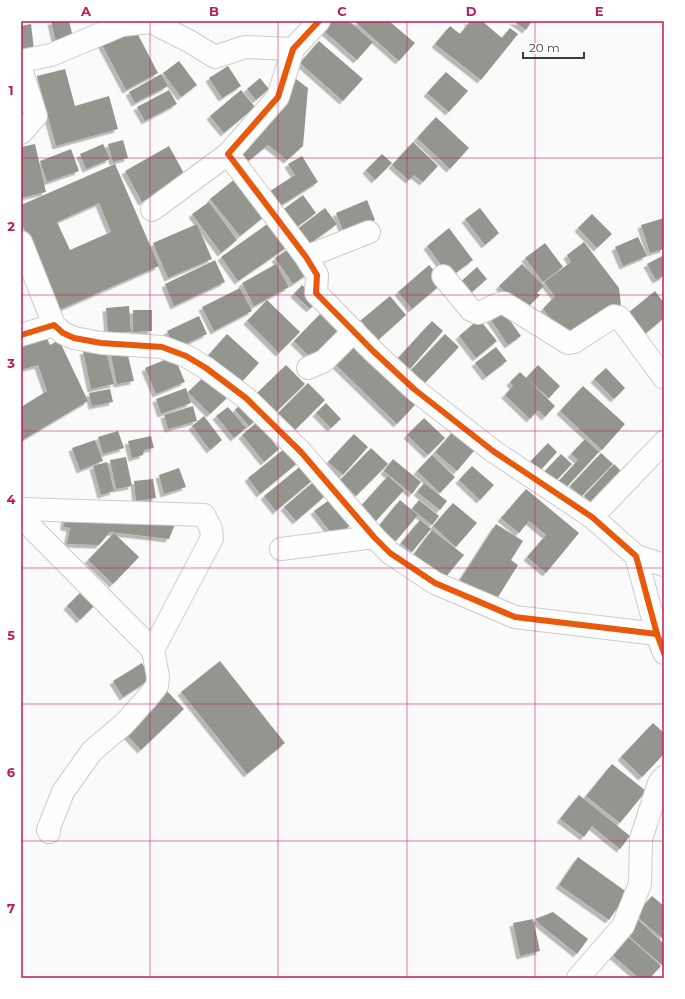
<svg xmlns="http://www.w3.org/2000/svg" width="685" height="999" font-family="Montserrat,sans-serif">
<defs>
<filter id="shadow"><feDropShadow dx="-3.5" dy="3.5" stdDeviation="0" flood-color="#0004"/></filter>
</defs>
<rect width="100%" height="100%" fill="#f9faf9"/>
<g fill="#93968f" fill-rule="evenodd" filter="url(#shadow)">
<path d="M51,21H69L73,37L56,42Z"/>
<path d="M331,21H349L373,42L357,60L323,30Z"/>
<path d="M354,21H389L415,43L399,61Z"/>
<path d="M467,21H482L502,38L510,28L518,34L481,80L435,44L450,26L460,34L469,23Z"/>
<path d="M513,21H532L526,30Z"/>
<path d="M31,24L34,50L21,52V26Z"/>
<path d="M133,25L158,73L126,90L101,43Z"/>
<path d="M319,41L363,79L343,101L300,63Z"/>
<path d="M179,61L197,85L181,97L163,73Z"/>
<path d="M228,66L241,86L222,98L209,78Z"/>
<path d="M65,69L75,106L109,96L118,129L56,146L37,76Z"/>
<path d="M446,72L468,91L449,112L427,93Z"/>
<path d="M161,74L168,86L135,103L129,92Z"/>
<path d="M260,78L269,89L256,100L247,89Z"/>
<path d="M296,79L308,88L303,146L287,160L268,145L247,162L235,150Z"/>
<path d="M169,90L177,104L145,121L137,107Z"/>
<path d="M241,90L255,107L224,133L210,116Z"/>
<path d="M436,117L469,148L450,169L417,138Z"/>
<path d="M123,140L128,158L113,162L108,144Z"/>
<path d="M413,142L438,166L423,182L414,175L409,180L392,165Z"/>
<path d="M35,144L46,192L21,198V147Z"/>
<path d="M103,144L110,159L86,169L80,154Z"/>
<path d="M169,146L186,177L142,202L125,171Z"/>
<path d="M71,149L79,171L47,182L40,161Z"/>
<path d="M382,154L392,163L375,180L366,170Z"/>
<path d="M302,156L318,182L277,208L267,193L295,175L288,164Z"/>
<path d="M115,164L159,266L59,310L21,222V205ZM99,203L111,232L70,250L57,222Z"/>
<path d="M236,178L265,216L240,236L210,199Z"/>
<path d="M303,195L316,213L294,229L281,211Z"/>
<path d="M367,200L375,220L344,233L336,213Z"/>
<path d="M209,202L237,240L221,253L192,214Z"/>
<path d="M325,208L337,224L308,245L296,230Z"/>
<path d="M480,208L499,233L485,245L465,219Z"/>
<path d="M592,214L612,234L597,248L578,228Z"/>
<path d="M664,218V249L650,253L641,225Z"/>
<path d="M273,220L290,245L238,281L221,257Z"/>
<path d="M197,224L212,259L168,278L153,243Z"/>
<path d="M449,228L473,260L450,277L427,246Z"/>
<path d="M638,237L647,256L623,266L615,247Z"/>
<path d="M584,242L619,288L621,305L568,340L543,309L555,296L544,282L571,262L567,255Z"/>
<path d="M545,243L563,267L543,282L525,258Z"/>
<path d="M294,245L312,271L293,284L275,258Z"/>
<path d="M664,255V276L656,280L647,264Z"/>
<path d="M215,260L225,282L174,306L165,284Z"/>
<path d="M276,264L289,287L254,306L242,283Z"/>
<path d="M522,264L544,286L537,293L540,295L524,311L503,294L505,292L499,286Z"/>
<path d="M429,265L444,282L412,309L398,292Z"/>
<path d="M477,267L487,279L466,297L456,286Z"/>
<path d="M302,285L318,300L310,309L294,294Z"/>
<path d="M240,288L252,311L214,331L202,307Z"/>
<path d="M655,291L664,303V318L645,334L628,313Z"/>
<path d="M390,296L406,315L377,341L360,321Z"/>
<path d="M267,300L300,332L279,353L247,321Z"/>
<path d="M129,306L131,332L108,333L106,308Z"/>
<path d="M326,308L347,328L314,361L294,341Z"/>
<path d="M501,308L521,336L508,345L489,317Z"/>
<path d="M133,310H152V331L133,332Z"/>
<path d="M199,316L207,334L175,349L167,331Z"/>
<path d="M479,319L497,341L476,358L459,336Z"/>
<path d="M432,321L443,331L410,369L398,358Z"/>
<path d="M44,332L50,345L59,340L88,401L21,441V407L47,391L38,365L21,370V340Z"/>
<path d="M227,334L259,363L238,386L206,358Z"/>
<path d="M445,334L459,347L425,383L411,370Z"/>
<path d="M105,346L114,384L91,389L83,351Z"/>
<path d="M355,346L415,405L397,424L336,365Z"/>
<path d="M126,347L134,381L117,384L110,351Z"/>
<path d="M496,347L507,361L486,377L475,363Z"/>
<path d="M174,356L185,382L156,394L145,368Z"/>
<path d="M286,365L305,384L276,412L257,393Z"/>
<path d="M538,365L560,386L549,398L526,378Z"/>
<path d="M606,368L625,388L614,399L594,379Z"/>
<path d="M520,372L555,406L545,417L538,410L530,419L505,395L513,386L510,382Z"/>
<path d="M208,373L230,395L210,414L188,392Z"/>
<path d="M308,383L325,400L294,431L277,414Z"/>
<path d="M583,386L625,424L602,450L560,411Z"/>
<path d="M186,388L191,403L161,414L156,399Z"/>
<path d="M110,389L113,402L92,406L89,393Z"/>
<path d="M245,400L260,417L249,426L235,410Z"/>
<path d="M326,403L341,419L331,428L316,413Z"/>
<path d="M193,406L197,421L168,429L164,415Z"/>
<path d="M228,407L246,428L234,438L216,416Z"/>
<path d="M204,416L222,440L210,450L192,426Z"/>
<path d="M424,418L445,438L428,455L407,435Z"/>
<path d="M257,422L279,449L264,462L242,435Z"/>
<path d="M458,426L479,445L457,471L435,452Z"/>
<path d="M118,431L124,448L103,454L98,437Z"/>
<path d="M354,434L368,447L343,475L328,462Z"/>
<path d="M151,436L154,448L144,450L143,455L132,458L128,441Z"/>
<path d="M585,439L599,452L564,490L557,483L578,460L571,454Z"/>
<path d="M95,440L103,461L80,470L72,448Z"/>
<path d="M548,443L557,452L539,472L529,463Z"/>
<path d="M289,445L301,460L260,494L248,478Z"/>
<path d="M371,448L388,464L356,496L340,480Z"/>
<path d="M601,453L613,464L581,497L570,486Z"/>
<path d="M561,454L572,464L554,483L543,473Z"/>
<path d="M432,455L455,477L440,493L417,471Z"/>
<path d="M126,457L132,486L116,489L110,460Z"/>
<path d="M393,459L421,482L412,494L384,471Z"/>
<path d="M107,462L114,491L101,495L93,466Z"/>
<path d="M614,464L624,474L594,505L584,496Z"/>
<path d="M302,465L314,479L276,511L264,496Z"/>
<path d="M472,466L494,485L480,500L459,480Z"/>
<path d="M179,468L186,487L164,494L159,475Z"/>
<path d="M388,476L404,490L376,521L360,507Z"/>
<path d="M153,479L156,498L136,501L134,481Z"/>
<path d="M312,483L324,497L296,521L284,507Z"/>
<path d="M424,483L447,501L440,510L417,492Z"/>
<path d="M526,489L579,533L546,573L527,557L546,535L529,521L519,533L501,518Z"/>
<path d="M332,498L352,524L335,538L314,511Z"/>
<path d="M400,500L418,515L396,541L378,527Z"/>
<path d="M419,500L439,516L432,525L412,509Z"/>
<path d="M453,503L477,523L456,547L433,526Z"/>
<path d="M65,513L176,522L169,539L110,532L99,545L67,544L70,528L64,527Z"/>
<path d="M420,520L431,529L412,552L401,543Z"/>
<path d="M496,524L523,541L511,560L518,565L495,602L460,580Z"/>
<path d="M432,530L464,555L445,578L414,554Z"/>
<path d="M114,533L139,557L113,584L88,560Z"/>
<path d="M87,586L100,600L80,620L67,606Z"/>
<path d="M220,661L285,743L247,774L181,692Z"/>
<path d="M142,663L151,679L123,697L113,681Z"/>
<path d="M167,691L184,709L141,750L124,732Z"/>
<path d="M653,723L664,733V754L642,777L621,757Z"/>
<path d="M612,764L646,791L620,823L586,796Z"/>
<path d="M579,795L630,836L620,849L592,826L584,837L560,819Z"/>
<path d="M578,857L628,893L609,920L559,885Z"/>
<path d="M652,896L664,906V940L635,915Z"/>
<path d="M553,912L588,939L577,954L542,926L535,919Z"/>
<path d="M635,917L664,944L663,966L623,931Z"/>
<path d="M533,919L540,951L520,956L513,923Z"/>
<path d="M626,935L661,966L650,978H639L610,953Z"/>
</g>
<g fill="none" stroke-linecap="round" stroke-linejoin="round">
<defs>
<g id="minor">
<path d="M319,21L293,49L278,97L228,154L306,257L317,275L316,293L373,351L414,389L493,451L592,517L636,556L657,634L664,653"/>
<path d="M21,61L51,55L122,25L151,22L189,41L215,57L245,47L293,49"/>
<path d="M21,69L36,116L21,133"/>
<path d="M152,210L228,154"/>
<path d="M21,242L54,325"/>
<path d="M306,257L369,232"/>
<path d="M443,276L471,310L478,313C488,311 494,303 504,303L568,343L574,342L614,316L619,317L664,378"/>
<path d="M21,335L54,325L63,333L74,338L101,343L162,347L186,356L206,368L246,398L301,452L374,537L390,553L435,583L515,617L657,634"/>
<path d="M308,368L324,361L354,331"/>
<path d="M21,509L204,515L211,529L212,538L153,650L158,677L157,686L149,696L124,724L92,751L63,792L48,830L49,832"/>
<path d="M21,517L153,650"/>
<path d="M592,517L664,442"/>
<path d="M281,549L374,537"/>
<path d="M636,556L664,565"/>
<path d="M578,978L623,926L640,884L641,839L659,783L664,777"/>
</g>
</defs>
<use href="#minor" stroke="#cbcccb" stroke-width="24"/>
<use href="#minor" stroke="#fefefe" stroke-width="22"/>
<defs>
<g id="cycleway">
<path d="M319,21L293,49L278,97L228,154L306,257L317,275L316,293L373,351L414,389L493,451L592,517L636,556L657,634L664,653"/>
<path d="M21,335L54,325L63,333L74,338L101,343L162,347L186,356L206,368L246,398L301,452L374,537L390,553L435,583L515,617L657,634"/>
</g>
</defs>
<use href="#cycleway" stroke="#fff" stroke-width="8"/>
<use href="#cycleway" stroke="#e8590c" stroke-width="6"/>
</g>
<path fill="none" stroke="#c2185b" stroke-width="1" stroke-opacity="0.55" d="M150,21V978M278,21V978M407,21V978M535,21V978M21,158H664M21,295H664M21,431H664M21,568H664M21,704H664M21,841H664"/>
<rect width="685" height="999" fill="none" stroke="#ffffff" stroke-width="44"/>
<path d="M523 52v6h61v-6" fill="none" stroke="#3a3b3b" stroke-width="2"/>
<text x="529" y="52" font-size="12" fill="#3a3b3b" stroke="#ffffff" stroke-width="3" paint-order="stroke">20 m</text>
<rect x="22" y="22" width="641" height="955" fill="none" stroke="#c2185b" stroke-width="1.5"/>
<g font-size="13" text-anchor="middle" font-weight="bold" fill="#c2185b">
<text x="86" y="16">A</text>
<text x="214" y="16">B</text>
<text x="342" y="16">C</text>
<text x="471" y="16">D</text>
<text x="599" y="16">E</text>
<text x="11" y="95">1</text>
<text x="11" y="231">2</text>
<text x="11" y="368">3</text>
<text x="11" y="504">4</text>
<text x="11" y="640">5</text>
<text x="11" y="777">6</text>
<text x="11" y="913">7</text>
</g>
</svg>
